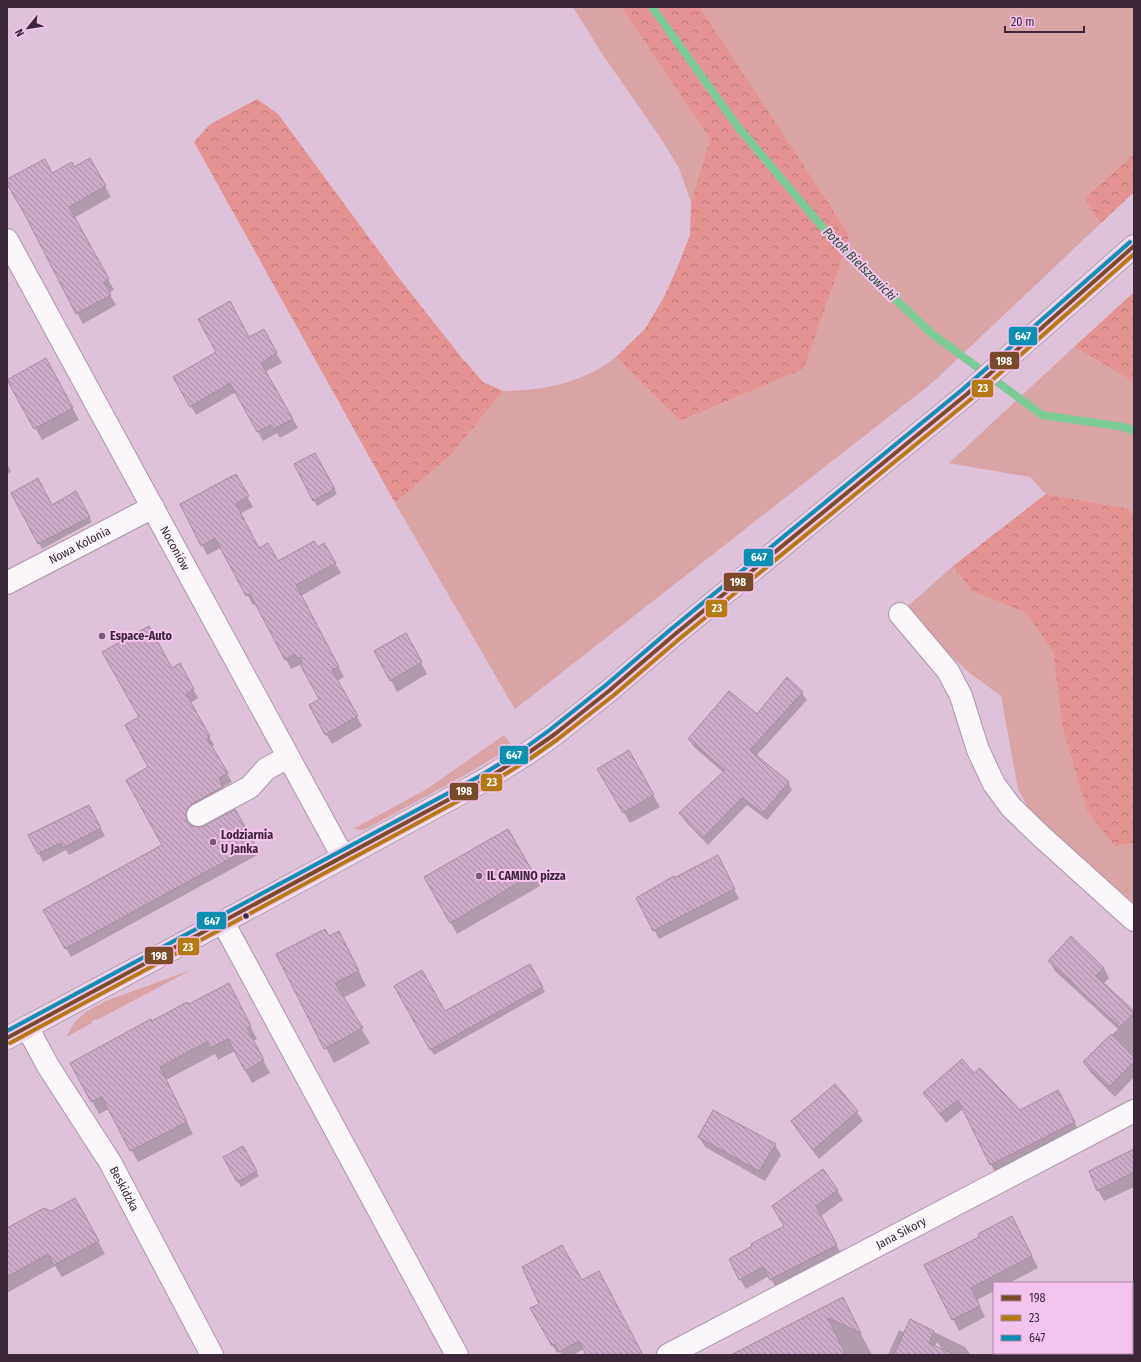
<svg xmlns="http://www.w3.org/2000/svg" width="1141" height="1362" font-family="'Fira Sans Condensed',sans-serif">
<defs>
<pattern id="forest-crowns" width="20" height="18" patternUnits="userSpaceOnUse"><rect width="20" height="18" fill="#e59392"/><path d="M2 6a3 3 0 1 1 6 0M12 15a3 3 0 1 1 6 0" fill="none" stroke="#bb7878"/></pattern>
<pattern id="building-back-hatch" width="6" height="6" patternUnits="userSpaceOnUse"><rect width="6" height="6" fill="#cbabc7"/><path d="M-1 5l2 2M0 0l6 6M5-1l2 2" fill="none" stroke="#a68ba3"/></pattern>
</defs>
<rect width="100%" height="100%" fill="#ddc2d9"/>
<g fill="#daa3a5">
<path d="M573,7H621L710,139L691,202L679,168L662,140L603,55Z"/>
<path d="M700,7H1134V153L1086,198L1100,224L932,383L515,709L395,503L451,455L503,391C534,391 565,386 593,372C601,368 609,362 616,357L680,421L804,369L839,269L849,234Z"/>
<path d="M1074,347L1134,382V513L1126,508L1046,494L1030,477L949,463Z"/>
<path d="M953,566L972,591L1026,613L1053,652L1062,725L1115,845L1134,843V903L1058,838L1030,811L1018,789L1001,696L971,674L938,644L906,608Z"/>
<path d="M504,735L512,746L511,748L456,780L366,829L361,830L353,829L427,789Z"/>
<path d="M191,970L97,1020L96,1019L92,1021V1023L66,1037L75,1022L87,1011L106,1001Z"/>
</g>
<g fill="url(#forest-crowns)">
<path d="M621,7H700L849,234L839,269L804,369L680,421L616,357L645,329L664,297L678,266L690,235L691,202L710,139Z"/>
<path d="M257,99L278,114L398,277L462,358L483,382L503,391L451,455L395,503L194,142L209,125Z"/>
<path d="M1134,153V192L1100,224L1085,198Z"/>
<path d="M1134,292V382L1074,347Z"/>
<path d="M1046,494L1126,508L1134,513V843L1115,846L1087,811L1062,725L1053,652L1026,613L972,591L953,566Z"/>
</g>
<g fill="#0003">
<path d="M89,159L111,197L74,218L114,290L109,293L116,305L83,324L7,180L52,174L74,168Z"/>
<path d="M263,330L282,363L265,372L298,428L280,438L277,433L263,441L236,392L196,415L174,377Z"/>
<path d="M52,371L79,420L42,440L9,380Z"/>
<path d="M315,454L337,494L317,506L295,465Z"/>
<path d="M7,463L11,472L7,474Z"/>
<path d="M236,475L253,507L240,514L259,549L278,563L318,548L324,545L341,573L301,596L344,677L337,681L362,726L332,744L326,734L321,700L301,664L291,669L256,603L253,605L221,548L207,555L202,545Z"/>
<path d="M12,493L52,506L76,493L92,522L42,549Z"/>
<path d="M412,646L427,674L397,692L391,680Z"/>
<path d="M180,665L198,698L190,703L214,745L211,747L232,782L223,787L228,796L192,817L190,826L198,828L240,819L259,854L71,957L44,910L163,846L140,718L172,670Z"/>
<path d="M802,693L807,700L756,756L788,782L792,790L767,820L747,805L708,845L685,821L681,814L724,773L694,747L689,739L757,715Z"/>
<path d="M628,751L660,807L630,823L599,769Z"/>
<path d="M89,806L105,836L69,855L66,850L43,862L30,836Z"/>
<path d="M508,831L540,886L457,934L425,878Z"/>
<path d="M722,865L739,899L659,939L654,930L674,879Z"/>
<path d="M328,937L347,947L366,986L343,998L370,1043L334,1063L277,955Z"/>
<path d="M1049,961L1104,968L1109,978L1103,984L1134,1013V1077L1115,1097L1090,1072L1084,1062L1118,1029L1055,971Z"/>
<path d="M530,965L545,992L434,1055L395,986L445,1013Z"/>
<path d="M235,997L257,1039L253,1041L270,1073L252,1083L235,1051L218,1060L215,1054L166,1080L193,1134L138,1162L109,1109L99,1114L71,1063L151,1022L188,1006Z"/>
<path d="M974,1074L1019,1111L1063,1100L1079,1131L996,1174L963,1109L946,1123L930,1102L925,1093Z"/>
<path d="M835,1085L857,1112L863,1121L819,1159L798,1131L792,1121Z"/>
<path d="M699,1137L775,1145L781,1155L765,1181L705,1147Z"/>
<path d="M242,1147L259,1176L241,1187L224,1157Z"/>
<path d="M1134,1149V1187L1104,1201L1098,1190L1090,1172Z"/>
<path d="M837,1190L843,1200L821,1216L842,1255L777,1289L769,1276L746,1289L740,1279L785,1227Z"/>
<path d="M82,1211L105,1254L62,1277L55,1266L7,1293V1230L51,1213Z"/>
<path d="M1018,1228L1038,1268L1009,1283H994V1291L977,1300L985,1317L959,1331L925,1265Z"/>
<path d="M847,1307L872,1355H733Z"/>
<path d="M532,1309L642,1355H587L584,1349L573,1355H562L560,1352L557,1353Z"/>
<path d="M911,1321L965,1347L971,1355H947L937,1342L931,1355H888L899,1330L905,1333Z"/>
</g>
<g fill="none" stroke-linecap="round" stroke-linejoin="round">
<path stroke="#7ccb97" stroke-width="8" d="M652,7L738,127L834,241L931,333L1042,415L1124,427L1134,431"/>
</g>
<g fill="url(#building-back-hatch)" stroke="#a38ea0">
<path d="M90,158L106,186L69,207L109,279L104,282L111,295L76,314L24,213L7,184V179L45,159L52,173L72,162L74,167Z"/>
<path d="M230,301L249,337L264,329L277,353L261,363L293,419L274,429L271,425L257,432L230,383L190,407L173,377L216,352L198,319Z"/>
<path d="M46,358L73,408L34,429L7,380Z"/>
<path d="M315,453L335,489L313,501L294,464Z"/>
<path d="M236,474L249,496L236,504L259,548L268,543L278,561L314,541L318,547L324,543L336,563L296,585L339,667L332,670L358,716L325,735L309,705L319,699L301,666V657L297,658L295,654L285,660L250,594L246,596L215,538L201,546L180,504Z"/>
<path d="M38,478L52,505L76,491L90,517L38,544L11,493Z"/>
<path d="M149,626L172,668L180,663L194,689L186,694L210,736L207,738L228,773L219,778L223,787L192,804L188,808L186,814L187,821L192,826L198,827L204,826L235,809L255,845L65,949L43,910L162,845L126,780L148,767L125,725L139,717L102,652Z"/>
<path d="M406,633L422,662L390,681L374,651Z"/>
<path d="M787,677L803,692L750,750L789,782L763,813L742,798L703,838L679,813L725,770L688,739L729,691L757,714Z"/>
<path d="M629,750L654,795L623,813L597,769Z"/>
<path d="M89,805L101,828L63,848L61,843L38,854L28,835Z"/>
<path d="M508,829L534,874L450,923L424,877Z"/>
<path d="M718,855L735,889L653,931L636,898L674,876V878Z"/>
<path d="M325,929L329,936L339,931L359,971L335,983L363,1028L324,1049L276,954Z"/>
<path d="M1071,936L1104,968L1096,976L1134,1011V1013L1120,1027L1048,961Z"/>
<path d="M530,964L543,987L430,1050L394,986L422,970L445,1011Z"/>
<path d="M229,983L251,1026L247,1028L264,1060L245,1071L228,1039L210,1048L207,1042L160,1067L187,1122L130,1151L102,1097L91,1102L70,1063L151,1019L152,1021L187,1002L189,1004Z"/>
<path d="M1111,1034L1134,1057V1062L1109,1087L1083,1062Z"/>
<path d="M962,1059L974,1073L980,1068L1020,1110L1058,1090L1075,1122L990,1165L958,1100L940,1114L923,1093Z"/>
<path d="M835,1084L858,1111L813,1150L791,1121Z"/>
<path d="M713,1110L776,1144L759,1171L698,1137Z"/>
<path d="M243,1146L257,1171L237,1182L223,1157Z"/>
<path d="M1134,1149V1172L1097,1191L1089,1171Z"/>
<path d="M823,1169L838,1190L816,1206L837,1245L770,1280L763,1267L739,1280L729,1259L752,1246L751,1244L784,1226L772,1206Z"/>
<path d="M75,1198L99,1241L54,1265L48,1254L7,1277V1228L44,1208L51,1211Z"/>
<path d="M1012,1216L1032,1256L971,1288L980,1306L952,1320L924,1265L979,1237L978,1234Z"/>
<path d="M562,1245L582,1280L599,1271L643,1355H586L579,1341L559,1352L555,1344L552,1346L530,1308L539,1304L522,1267Z"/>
<path d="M843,1297L861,1333L828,1318L846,1355H731Z"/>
<path d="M910,1319L934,1331L929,1343L955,1355H894Z"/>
</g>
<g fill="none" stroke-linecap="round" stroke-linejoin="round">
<defs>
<g id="minor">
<path id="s1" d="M7,240L343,857"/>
<path id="s2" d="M7,583L153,507"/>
<path d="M900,614L948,671L961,696L978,750L994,784L1011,807L1041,836L1134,920"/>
<path d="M198,815L250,787L266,769L288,757"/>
<path d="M223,922L457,1355"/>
<path id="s3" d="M27,1027L48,1066L110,1162L212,1355"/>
<path id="s4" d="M668,1355L1134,1111"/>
</g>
<path id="major" d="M7,1038L299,881L483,781L528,753L555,734L610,690L674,635L967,394L1134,246"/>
</defs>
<use href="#minor" stroke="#ab96a8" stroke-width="24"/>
<use href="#major" stroke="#b49db1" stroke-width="24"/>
<use href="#minor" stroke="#faf6f9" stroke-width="22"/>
<use href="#major" stroke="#eee5ed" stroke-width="22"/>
<defs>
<path id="bus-1" d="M7,1038L483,781L528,753L555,734L610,690L674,635L967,394L1134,246"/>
<path id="bus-2" d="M10,1043L486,786L531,758L558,739L614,695L678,640L971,399L1134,254"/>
<path id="bus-3" d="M7,1031L480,776L525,748L551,729L606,685L670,630L963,389L1130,242"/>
</defs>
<use href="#bus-1" stroke="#f5c4ee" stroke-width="7"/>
<use href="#bus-2" stroke="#f5c4ee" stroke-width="7"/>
<use href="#bus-3" stroke="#f5c4ee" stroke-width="7"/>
<use href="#bus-1" stroke="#7a4b2a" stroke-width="4"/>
<use href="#bus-2" stroke="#b57a14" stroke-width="4"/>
<use href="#bus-3" stroke="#0c8fb0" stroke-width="4"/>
</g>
<g fill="#735d70" stroke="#f5c4ee" stroke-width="1.5">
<circle cx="102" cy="636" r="4"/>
<circle cx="213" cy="842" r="4"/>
<circle cx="479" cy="876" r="4"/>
</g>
<circle fill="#3a2738" stroke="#f5c4ee" stroke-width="1.5" cx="246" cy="916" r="3.5"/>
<g text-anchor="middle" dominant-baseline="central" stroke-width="4" stroke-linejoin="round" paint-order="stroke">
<g font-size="12" fill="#3a2738" stroke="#f5c4ee">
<text stroke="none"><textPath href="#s2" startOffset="82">Nowa Kolonia</textPath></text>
<text stroke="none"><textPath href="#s1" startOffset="351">Noconiów</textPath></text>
<text stroke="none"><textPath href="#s3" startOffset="189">Beskidzka</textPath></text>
<text stroke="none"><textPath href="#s4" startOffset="263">Jana Sikory</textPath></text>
</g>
<g font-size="12" font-weight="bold" fill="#3a2738" stroke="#f5c4ee" text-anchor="start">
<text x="110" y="636">Espace-Auto</text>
<text x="221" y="835">Lodziarnia<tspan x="221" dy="14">U Janka</tspan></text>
<text x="487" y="876">IL CAMINO pizza</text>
</g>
<g font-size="13" font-style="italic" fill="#21512f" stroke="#f5c4ee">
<text transform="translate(860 264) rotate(45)">Potok Bielszowicki</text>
</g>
</g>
<g stroke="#f5c4ee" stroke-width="1.5">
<rect x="1008" y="326" width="30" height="20" rx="4" fill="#0c8fb0"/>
<rect x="989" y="351" width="31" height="19" rx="4" fill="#7a4b2a"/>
<rect x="971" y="379" width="23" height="19" rx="4" fill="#b57a14"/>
<rect x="743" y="548" width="31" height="19" rx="4" fill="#0c8fb0"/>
<rect x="723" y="572" width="31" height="20" rx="4" fill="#7a4b2a"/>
<rect x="705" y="599" width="23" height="19" rx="4" fill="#b57a14"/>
<rect x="499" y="745" width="30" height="20" rx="4" fill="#0c8fb0"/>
<rect x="480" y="773" width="23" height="19" rx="4" fill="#b57a14"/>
<rect x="449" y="782" width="30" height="19" rx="4" fill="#7a4b2a"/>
<rect x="196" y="911" width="31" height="19" rx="4" fill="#0c8fb0"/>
<rect x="177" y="937" width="23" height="19" rx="4" fill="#b57a14"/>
<rect x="144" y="946" width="30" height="19" rx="4" fill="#7a4b2a"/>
</g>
<g font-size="11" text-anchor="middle" font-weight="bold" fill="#fff">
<text x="1023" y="340">647</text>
<text x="1004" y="365">198</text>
<text x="983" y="392">23</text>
<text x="759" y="561">647</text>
<text x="738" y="586">198</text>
<text x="717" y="612">23</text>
<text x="514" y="759">647</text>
<text x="492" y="786">23</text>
<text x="464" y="795">198</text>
<text x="212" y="925">647</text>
<text x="188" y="951">23</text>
<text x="159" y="960">198</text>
</g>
<rect width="1141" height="1362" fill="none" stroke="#3a2738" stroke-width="16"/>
<rect x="993" y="1282" width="140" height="72" fill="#f5c4ee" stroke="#aa85a5"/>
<rect x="1001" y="1295" width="20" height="6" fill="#7a4b2a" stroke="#aa85a5"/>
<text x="1029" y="1302" font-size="12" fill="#3a2738">198</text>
<rect x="1001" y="1315" width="20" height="6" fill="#b57a14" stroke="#aa85a5"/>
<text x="1029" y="1322" font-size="12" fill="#3a2738">23</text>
<rect x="1001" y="1335" width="20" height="6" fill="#0c8fb0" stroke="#aa85a5"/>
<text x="1029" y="1342" font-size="12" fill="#3a2738">647</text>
<g transform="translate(28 28) rotate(240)" stroke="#f5c4ee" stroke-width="3" paint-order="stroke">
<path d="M0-3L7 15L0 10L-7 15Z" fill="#3a2738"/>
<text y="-6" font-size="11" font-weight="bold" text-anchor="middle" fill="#3a2738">N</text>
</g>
<path d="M1005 26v6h79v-6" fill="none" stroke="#3a2738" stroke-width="2"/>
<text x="1011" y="26" font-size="12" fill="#3a2738" stroke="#f5c4ee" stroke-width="3" paint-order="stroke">20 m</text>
</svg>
